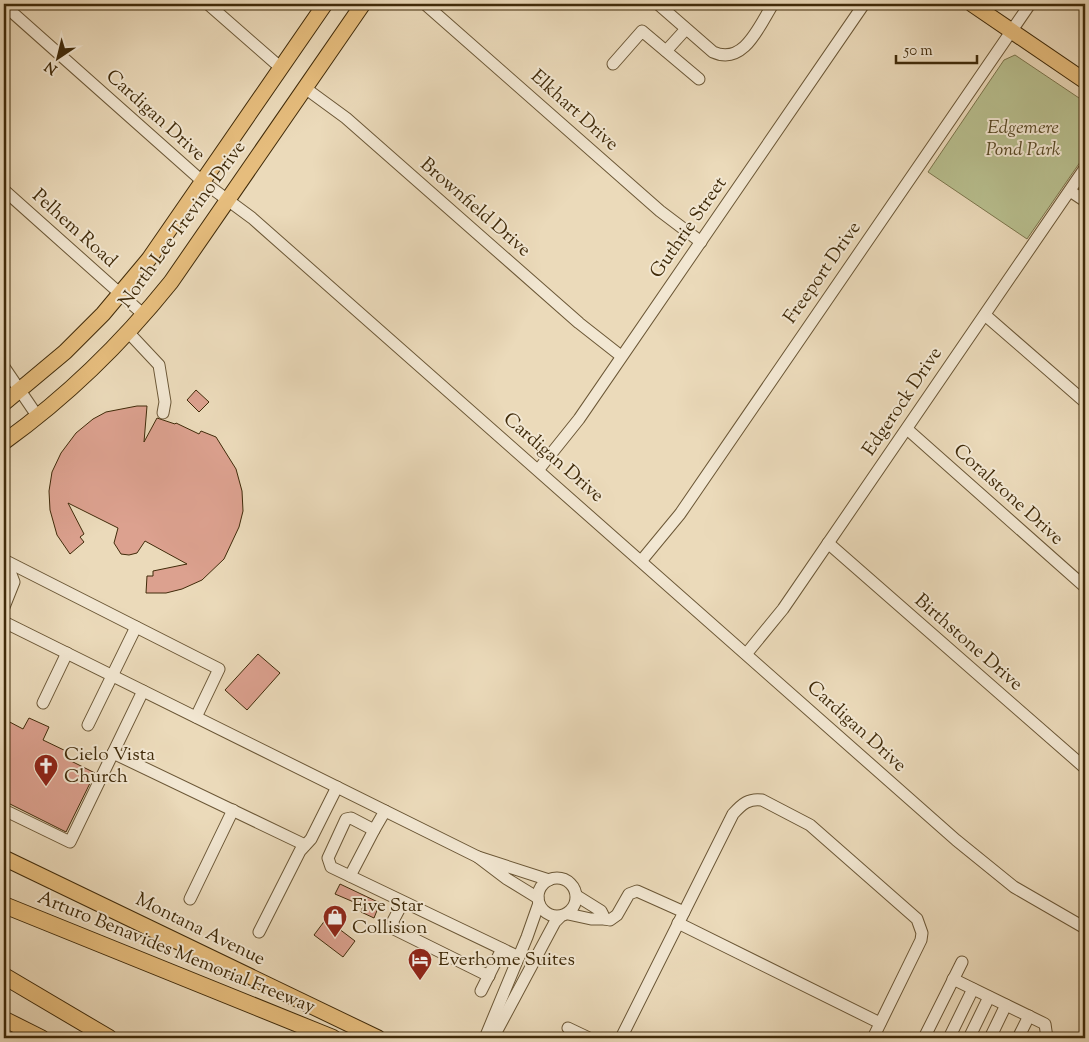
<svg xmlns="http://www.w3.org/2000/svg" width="1089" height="1042" font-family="'Sorts Mill Goudy',serif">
<rect width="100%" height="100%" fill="#ebdaba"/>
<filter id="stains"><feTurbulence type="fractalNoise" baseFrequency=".004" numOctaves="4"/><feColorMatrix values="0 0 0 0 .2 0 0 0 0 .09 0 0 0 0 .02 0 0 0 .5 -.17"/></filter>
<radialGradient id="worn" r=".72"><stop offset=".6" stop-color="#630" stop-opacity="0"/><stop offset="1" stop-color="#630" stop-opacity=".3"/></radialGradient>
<path fill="#b8bf8f" stroke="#7c754c" d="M1015,55L1085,102V155L1027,239L928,172L1004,60Z"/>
<g fill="#dca18f" stroke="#402b0a">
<path d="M196,390L209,402L199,412L187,400Z"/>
<path d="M137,406H147L144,442L157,418L175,424L176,423L199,434L201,431L216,437L236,469L242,491L243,511L239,527L224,559L202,580L182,589L166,593H146L147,576H153V571L187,564L145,541L137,553L129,555L121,554L114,543L118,528L68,503L84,534L80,537L84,542L70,554L57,535L50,510L49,491L52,472L61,453L76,433L93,419L106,412Z"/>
<path d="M258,654L280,673L247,710L225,690Z"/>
<path d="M29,718L49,727L43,740L68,752L65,758L95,773L66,832L4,801V719L23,729Z"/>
<path d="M340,884L380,903L374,918L361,912L363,906L335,894Z"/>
<path d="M326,919L355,941L343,957L314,935Z"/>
</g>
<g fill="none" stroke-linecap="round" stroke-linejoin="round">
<defs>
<g id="minor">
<path d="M208,4L281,68"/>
<path d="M425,4L660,211L701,242"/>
<path d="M658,4L713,52C744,66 759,26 773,4"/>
<path d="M4,5L202,181L252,218L956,840L1014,887L1085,928"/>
<path d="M666,51L686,29"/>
<path d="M613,64L642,31L699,79"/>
<path d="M305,88L346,118L579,323L621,356"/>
<path d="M4,190L144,315"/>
<path d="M1070,191L1085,201"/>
<path d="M985,315L1085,402"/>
<path d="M128,332L159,365L165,402L163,413"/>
<path d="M4,367L38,417"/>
<path d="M907,429L1085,587"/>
<path d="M539,469L579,419L864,4"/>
<path d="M828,543L1085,768"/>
<path d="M4,560L219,669L196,717"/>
<path d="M642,560L680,514L1030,4"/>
<path d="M4,607L14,582L6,561"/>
<path d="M4,622L478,857"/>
<path d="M747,653L783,609L1085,168"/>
<path d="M43,703L67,653"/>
<path d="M88,725L136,627"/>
<path d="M113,753L305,845"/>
<path d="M4,810L70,842L143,691"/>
<path d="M385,811L374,830L351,818L346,819L328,858L331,867L519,957"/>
<path d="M350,876L374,830"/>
<circle cx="557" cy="897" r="19"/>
<path d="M538,898L507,879L478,857L549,880"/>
<path d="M190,899L233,810"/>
<path d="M403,902L393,921L394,929L489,976"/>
<path d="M568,914L591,919H605L601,911L577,896"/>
<path d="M605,919L610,920L617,915L629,894L637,891L684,912"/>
<path d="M678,923L880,1023"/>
<path d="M259,932L300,851L311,839L337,787"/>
<path d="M953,979L1045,1024L1047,1038"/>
<path d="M481,991L502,949"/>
<path d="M568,1028L589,1038"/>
<path d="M485,1038L527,937L539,903"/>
<path d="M493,1038L555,922L560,917"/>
<path d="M621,1038L733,814C742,804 749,798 762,800L810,825L917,919L922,933L921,940L873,1038"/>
<path d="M924,1038L962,962"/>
<path d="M949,1038L973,989"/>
<path d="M969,1038L989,997"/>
<path d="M990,1038L1006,1005"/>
<path d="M1018,1038L1029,1016"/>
</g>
<g id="major">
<path d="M972,4L1085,81"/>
<path d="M4,403L65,352L103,314L149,259L325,4"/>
<path d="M4,442C68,396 122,343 171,282L363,4"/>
<path d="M4,858L378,1038"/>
<path d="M4,1019L42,1038"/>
</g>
<g id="highway">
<path d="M4,905L333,1038"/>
<path d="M4,976L109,1038"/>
</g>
</defs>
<use href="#minor" stroke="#6b5736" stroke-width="13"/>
<use href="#major" stroke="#402b0a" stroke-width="17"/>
<use href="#highway" stroke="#402b0a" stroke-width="18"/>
<use href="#minor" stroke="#f2e7d2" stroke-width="11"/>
<use href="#major" stroke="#e6bd7d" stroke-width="15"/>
<use href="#highway" stroke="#e6bd7d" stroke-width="16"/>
</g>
<defs>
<symbol id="church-pin" viewBox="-11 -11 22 30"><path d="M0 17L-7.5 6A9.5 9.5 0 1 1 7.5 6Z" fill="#8f2418" stroke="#f2e7d2"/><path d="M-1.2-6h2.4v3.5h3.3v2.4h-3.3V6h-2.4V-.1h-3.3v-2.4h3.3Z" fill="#fff"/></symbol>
<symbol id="shop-pin" viewBox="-11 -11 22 30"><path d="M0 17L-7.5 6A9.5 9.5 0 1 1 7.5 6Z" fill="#8f2418" stroke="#f2e7d2"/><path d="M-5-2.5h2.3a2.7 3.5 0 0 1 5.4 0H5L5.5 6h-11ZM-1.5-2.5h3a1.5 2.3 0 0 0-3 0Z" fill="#fff"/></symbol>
<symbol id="hotel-pin" viewBox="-11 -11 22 30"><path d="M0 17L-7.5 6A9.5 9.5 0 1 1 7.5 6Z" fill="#8f2418" stroke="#f2e7d2"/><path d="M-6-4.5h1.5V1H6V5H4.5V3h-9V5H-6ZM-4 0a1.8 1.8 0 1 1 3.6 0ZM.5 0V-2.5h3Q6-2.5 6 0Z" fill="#fff"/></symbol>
</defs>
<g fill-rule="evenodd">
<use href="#church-pin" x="32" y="752" width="28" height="38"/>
<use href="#shop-pin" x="321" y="903" width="28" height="38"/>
<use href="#hotel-pin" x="406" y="946" width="28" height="38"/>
</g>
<g text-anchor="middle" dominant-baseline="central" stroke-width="4" stroke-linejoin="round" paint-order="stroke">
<g font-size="19" fill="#402b0a" stroke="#f2e7d2">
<text transform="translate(574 111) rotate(42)">Elkhart Drive</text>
<text transform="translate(155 116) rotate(42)">Cardigan Drive</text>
<text transform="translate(475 208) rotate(41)">Brownfield Drive</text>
<text transform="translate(183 225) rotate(-54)">North Lee Trevino Drive</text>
<text transform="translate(689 228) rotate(-55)">Guthrie Street</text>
<text transform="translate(74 229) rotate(42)">Pelhem Road</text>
<text transform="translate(823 273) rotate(-55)">Freeport Drive</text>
<text transform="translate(903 402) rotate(-56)">Edgerock Drive</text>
<text transform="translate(553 458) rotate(41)">Cardigan Drive</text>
<text transform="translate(1008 495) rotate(42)">Coralstone Drive</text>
<text transform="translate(968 643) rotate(41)">Birthstone Drive</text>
<text transform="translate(856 727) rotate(42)">Cardigan Drive</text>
<text transform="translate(200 930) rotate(26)">Montana Avenue</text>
<text transform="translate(176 953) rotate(22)">Arturo Benavides Memorial Freeway</text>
</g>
<g font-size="19" font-style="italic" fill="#584925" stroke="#f2e7d2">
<text x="1023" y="128">Edgemere<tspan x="1023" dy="22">Pond Park</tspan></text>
</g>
<g font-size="19" fill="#402b0a" stroke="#f2e7d2" text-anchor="start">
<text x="64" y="755">Cielo Vista<tspan x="64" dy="22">Church</tspan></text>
<text x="352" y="906">Five Star<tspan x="352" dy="22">Collision</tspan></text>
<text x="438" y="960">Everhome Suites</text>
</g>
</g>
<rect width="1089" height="1042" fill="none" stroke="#ebdaba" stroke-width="20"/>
<rect x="5" y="5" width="1079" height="1032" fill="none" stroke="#402b0a" stroke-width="2.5"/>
<rect x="10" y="10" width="1069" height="1022" fill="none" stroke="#402b0a"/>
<g transform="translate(58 58) rotate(215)" stroke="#f2e7d2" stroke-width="4" paint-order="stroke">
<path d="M0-4L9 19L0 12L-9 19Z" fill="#402b0a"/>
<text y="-8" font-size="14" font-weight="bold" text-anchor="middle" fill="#402b0a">N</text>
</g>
<path d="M896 55v8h81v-8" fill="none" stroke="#402b0a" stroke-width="2.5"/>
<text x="904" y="55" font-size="15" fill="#402b0a" stroke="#f2e7d2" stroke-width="4" paint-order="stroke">50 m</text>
<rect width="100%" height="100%" filter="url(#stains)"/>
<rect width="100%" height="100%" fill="url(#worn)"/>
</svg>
